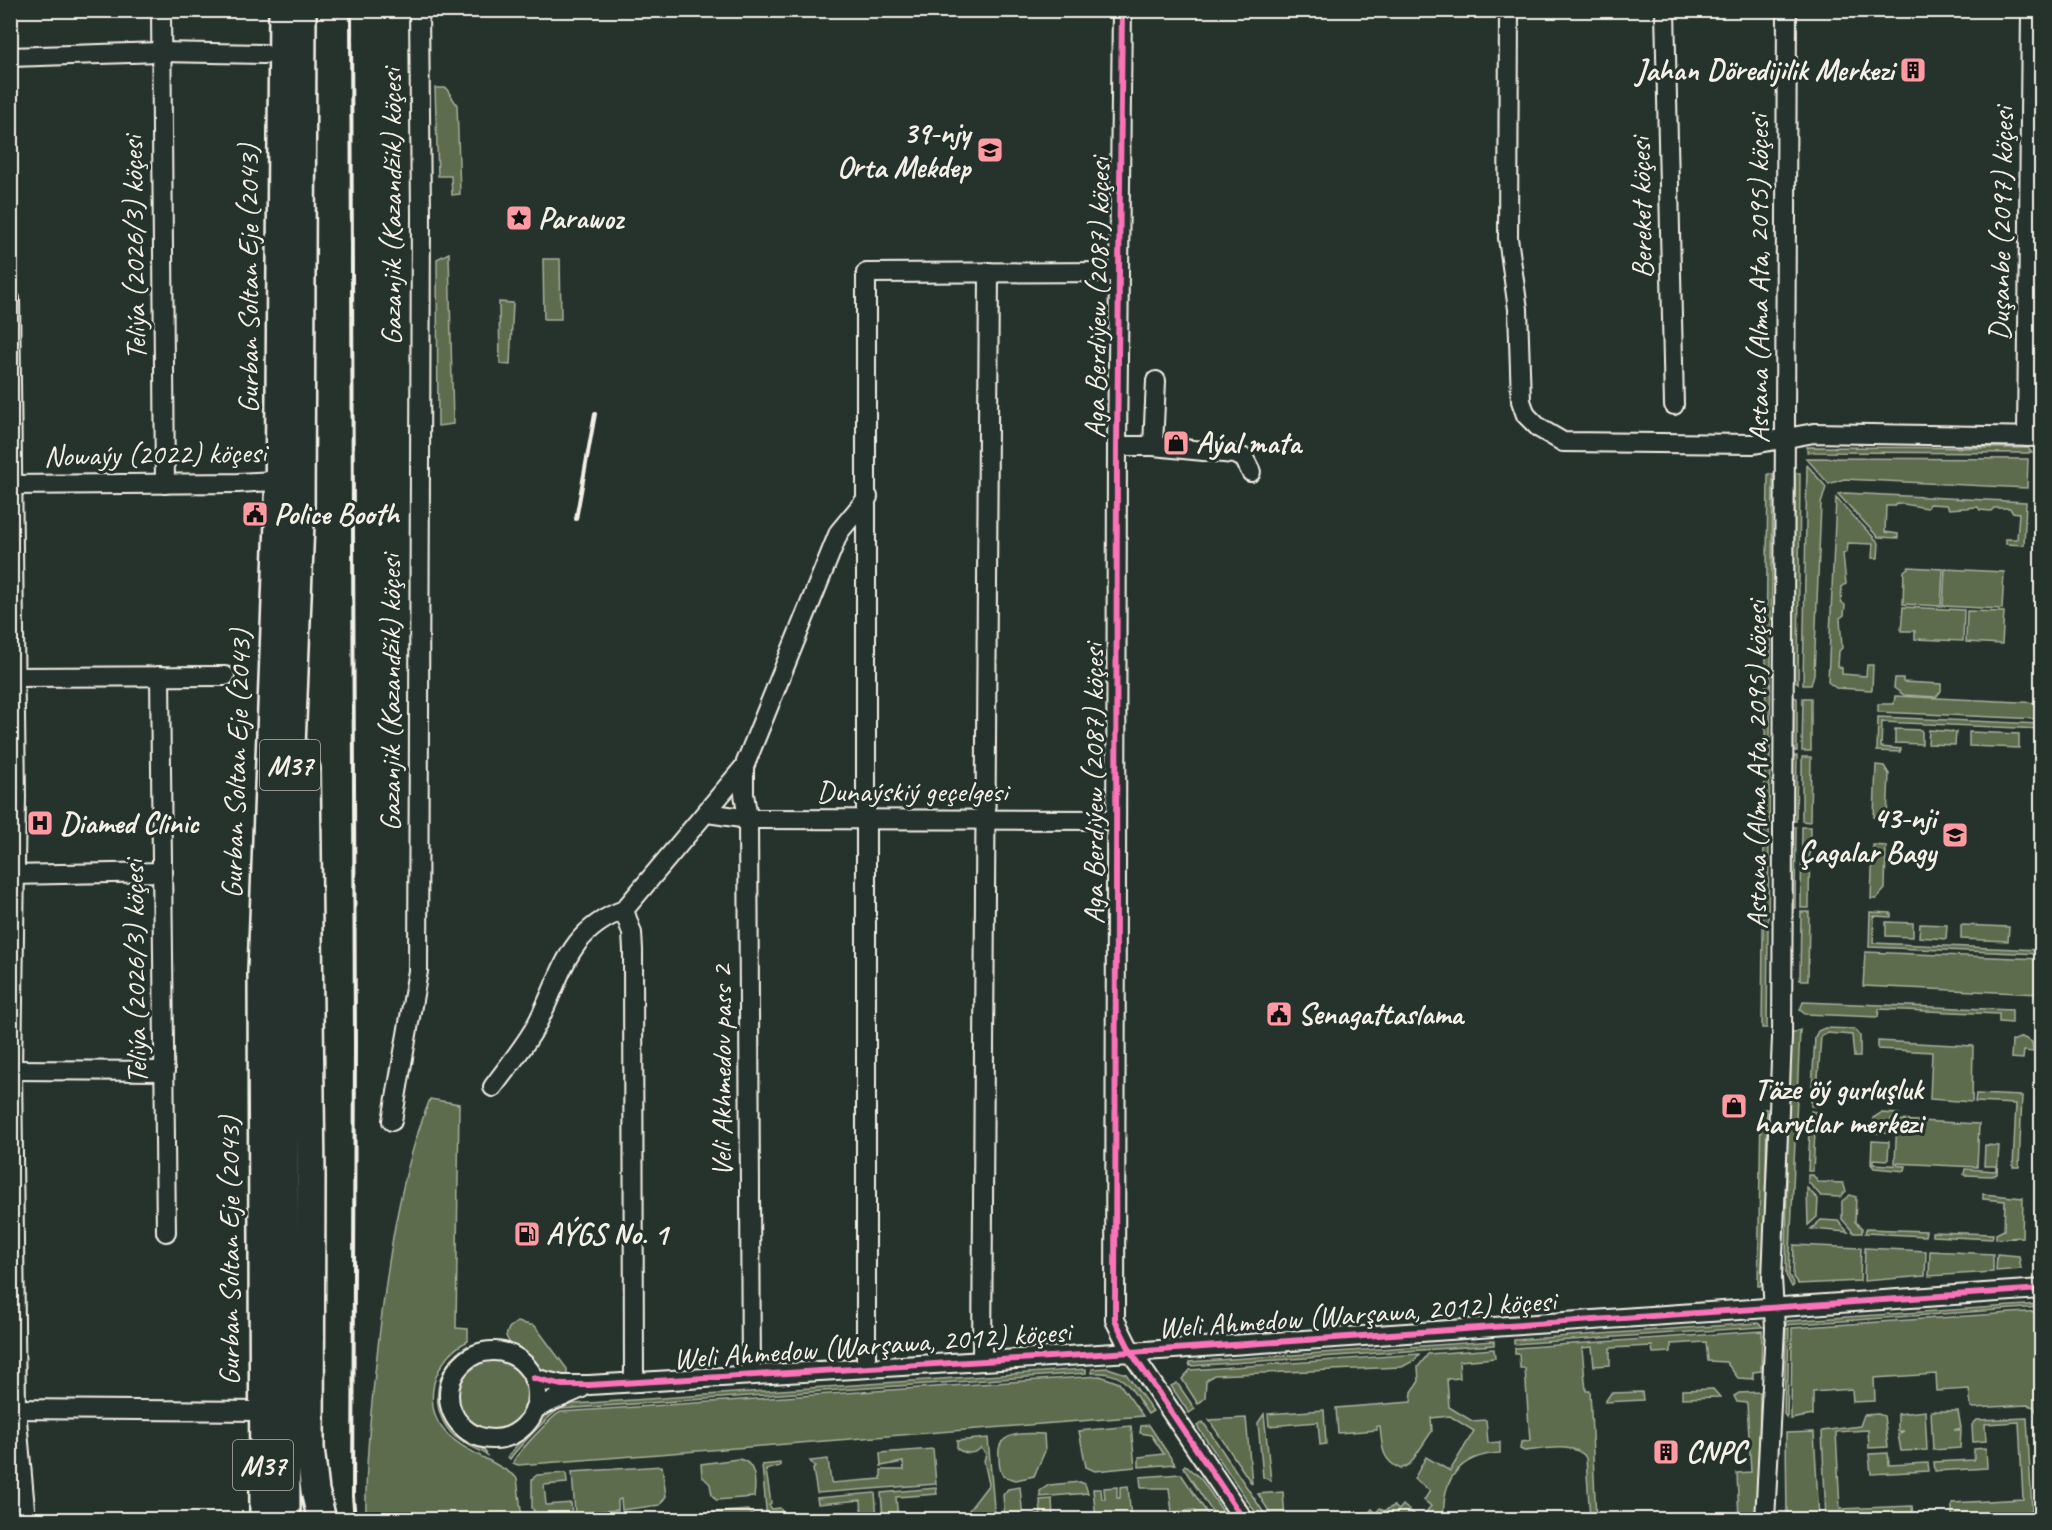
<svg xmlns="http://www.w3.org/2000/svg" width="2052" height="1530" font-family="Caveat,sans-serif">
<rect width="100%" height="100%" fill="#26332d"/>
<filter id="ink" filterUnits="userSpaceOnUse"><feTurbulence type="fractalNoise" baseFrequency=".0167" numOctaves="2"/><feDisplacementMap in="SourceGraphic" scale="12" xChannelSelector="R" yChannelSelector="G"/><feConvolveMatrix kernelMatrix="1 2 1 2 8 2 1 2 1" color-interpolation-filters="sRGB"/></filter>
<g filter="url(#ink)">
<g fill="#5c6c4e" stroke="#a8ae9b" stroke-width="1.5">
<path d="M435,88H446L457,105L460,194L452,195L451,176H438Z"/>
<path d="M449,253L453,424L438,426L437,259Z"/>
<path d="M560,259L561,319H544L543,259Z"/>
<path d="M499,302L513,303L510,365L500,364Z"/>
<path d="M1807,447L2028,448L2032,453L1807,452Z"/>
<path d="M1806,458L2028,459L2027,488L1844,479L1829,484Z"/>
<path d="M1807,465L1826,487L1821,504L1814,674L1811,685H1803Z"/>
<path d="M1795,473H1800L1798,683L1793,679Z"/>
<path d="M1768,474H1773L1767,1028H1762Z"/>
<path d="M1845,493L2026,502L2024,545L2006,544V539H2017L2019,513L2012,512L2010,508H1994L1991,511L1980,510L1978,507L1949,509L1947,505L1929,504L1927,508L1898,503L1895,506H1886L1885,532L1898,534V538L1878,537L1838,494Z"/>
<path d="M1836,498L1879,543L1878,558H1872L1873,544L1848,543L1847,552L1843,554L1846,584L1842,586L1841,602L1845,605L1844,615L1840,618L1842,648L1839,651L1838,666L1842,668V674L1866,676L1867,665H1873L1872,690L1836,688L1828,682Z"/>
<path d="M1909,567L1943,569L1941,606L1903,604L1904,571Z"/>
<path d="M1945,569L2004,572L2002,609L1943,606Z"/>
<path d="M1903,607L1964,610L1963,641L1915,639V631H1901Z"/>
<path d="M1967,611L2004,612L2002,644L1966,642Z"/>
<path d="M1895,678H1903V682L1941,684V691L1936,697L1904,695L1894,688Z"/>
<path d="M1895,696L2041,703V719L1878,712V704H1894Z"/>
<path d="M1793,697L1797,698V751H1792Z"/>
<path d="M1803,698H1811V751H1802Z"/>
<path d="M1878,717L2041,724V729L1882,722L1881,747L1901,749L1900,752L1877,751Z"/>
<path d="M1895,729L1922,730V744L1895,743Z"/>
<path d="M1929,730L1956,732L1955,745L1928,744Z"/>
<path d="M1969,732L2019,734V748L1969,746Z"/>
<path d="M1792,756H1797L1796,821H1791Z"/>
<path d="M1802,757H1811L1810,822L1802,821Z"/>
<path d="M1876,765L1884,766L1889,774L1887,818L1874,817Z"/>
<path d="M1791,827H1796L1795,908H1790Z"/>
<path d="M1802,827H1810L1809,908H1801Z"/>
<path d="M1873,845L1886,846L1885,889L1876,899H1871Z"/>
<path d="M1801,912H1809L1808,980H1800Z"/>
<path d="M1870,912L1891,913V917L1874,916L1873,943L2041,950V954L1869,947Z"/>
<path d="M1886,922L1913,923V937L1886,936Z"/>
<path d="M1920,924L1947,925L1946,939L1919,937Z"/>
<path d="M1961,925L2009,927L2008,941L1961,939Z"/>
<path d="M1865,952L2041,959V994L1863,986Z"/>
<path d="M1803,1002L2012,1010V1023L1999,1022V1014L1879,1009L1878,1017L1805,1014L1800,1010Z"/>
<path d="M1825,1028L1855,1029L1860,1036V1057H1854L1852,1035L1827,1033L1821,1036L1816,1106H1811L1815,1037L1818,1031Z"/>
<path d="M1800,1030L1789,1275L1794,1285L1792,1287L1786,1275L1788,1059L1790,1035Z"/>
<path d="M2022,1037L2032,1042L2033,1052L2024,1051L2023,1059L2011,1058L2012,1041Z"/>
<path d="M1878,1041L1973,1046L1972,1102L1930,1099L1932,1052L1878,1049Z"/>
<path d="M1976,1094L2022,1096L2019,1167H2013L2016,1104L1975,1102Z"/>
<path d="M430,1099L459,1104L456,1328L468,1329V1341C451,1349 439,1365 434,1383C421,1444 483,1450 517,1478L522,1519H366C365,1465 371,1409 377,1355C387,1268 398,1180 430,1099Z"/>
<path d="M1761,1109H1767L1764,1280L1760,1286H1758Z"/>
<path d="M1811,1111L1816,1112L1813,1171H1808Z"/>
<path d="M1881,1113L1899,1114L1898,1119H1891V1134L1884,1133L1887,1124L1883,1121L1878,1124L1881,1133H1872L1873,1118Z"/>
<path d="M1897,1120L1979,1124L1977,1167L1895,1163Z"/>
<path d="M1872,1141L1889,1142L1888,1160L1873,1159V1164L1906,1166L1905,1171L1874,1168L1871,1164Z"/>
<path d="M1985,1145L1999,1146L1997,1174L1992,1176L1964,1175L1965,1169L1996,1171V1166H1984Z"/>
<path d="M1808,1175H1813L1818,1182L1843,1183L1846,1191L1840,1197L1821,1196L1808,1182Z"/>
<path d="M1807,1188L1818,1199L1817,1217L1808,1225Z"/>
<path d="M1983,1194L2023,1198L2022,1237L1996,1239V1234L2004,1230L2005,1201L1983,1199Z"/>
<path d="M1850,1195L1856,1197L1855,1222L1862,1228V1233H1854L1842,1219V1201Z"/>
<path d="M1821,1220L1838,1221L1848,1232L1811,1229Z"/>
<path d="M1866,1229L1926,1231L1925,1236L1865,1233Z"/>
<path d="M1932,1232L1993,1234L1992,1239L1932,1236Z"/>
<path d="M1794,1245L1861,1248L1860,1281L1798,1284L1793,1277Z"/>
<path d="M1865,1248L1926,1251L1925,1276L1864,1281Z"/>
<path d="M1930,1251L1993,1254V1272L1929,1276Z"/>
<path d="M1997,1254L2019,1256L2021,1269L1996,1271Z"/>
<path d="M2041,1304V1307L1785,1325L1787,1321Z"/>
<path d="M2041,1311V1498L2038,1415L2034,1407L2027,1405L1974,1408L1971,1407L1969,1389L1937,1391L1936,1374L1874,1378L1875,1401L1853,1402L1852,1389L1813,1392V1415L1791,1419L1792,1328Z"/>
<path d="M517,1322L535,1326L567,1369V1375L549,1374L510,1344L506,1336L509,1328Z"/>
<path d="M1758,1323L1763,1327L1514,1344V1340Z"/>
<path d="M1789,1328L1787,1418L1784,1414L1786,1329Z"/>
<path d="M1762,1331L1761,1371L1753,1372V1379L1738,1378L1726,1362L1708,1361L1706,1342L1671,1344V1352L1653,1353L1652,1346L1610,1348V1365L1594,1366L1592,1347L1582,1348L1586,1391H1590L1596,1519H1590L1586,1458C1577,1441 1541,1450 1524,1451L1520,1449L1521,1442L1530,1441L1525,1368H1520L1519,1354H1515V1348Z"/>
<path d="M1494,1341V1345L1190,1366L1189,1362Z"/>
<path d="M467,1346C464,1357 448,1364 443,1379C435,1402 445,1428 465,1440C473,1445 484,1446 487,1455C477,1448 465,1445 455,1437C426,1410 435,1365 467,1346Z"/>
<path d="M1494,1349L1495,1358L1459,1361L1460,1378L1447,1379L1449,1407L1472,1421L1486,1420L1488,1443L1500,1442V1453C1460,1455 1441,1479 1444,1519H1370L1369,1513L1372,1509L1376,1513L1380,1508L1384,1511L1394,1506L1399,1510L1403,1505L1420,1519L1431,1506L1424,1500L1430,1491L1414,1479L1426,1457L1450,1471L1474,1431L1450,1416L1431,1418L1432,1431L1410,1464L1401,1469C1381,1461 1382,1445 1380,1426H1377V1430L1338,1433L1336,1408L1411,1402L1412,1392L1419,1381L1418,1367L1428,1354Z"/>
<path d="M1419,1354L1415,1360L1402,1367L1214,1375L1206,1381L1205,1398L1198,1404L1182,1379L1190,1370Z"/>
<circle cx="493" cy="1396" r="35"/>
<path d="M1108,1368L1126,1374L1153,1411L1148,1414C1131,1389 1126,1371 1092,1373V1369Z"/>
<path d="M1086,1369V1373L561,1409C552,1411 516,1450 510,1459L508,1457C509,1454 542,1416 547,1412C550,1409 556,1407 560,1405Z"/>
<path d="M1100,1376L1119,1383L1143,1416L518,1465L513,1463C514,1456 554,1414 561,1412Z"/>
<path d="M1177,1383L1195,1409L1189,1413L1171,1386Z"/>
<path d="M1713,1389L1720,1397L1682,1398V1390Z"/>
<path d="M1642,1392L1643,1400L1605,1402L1611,1393Z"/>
<path d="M1760,1392L1758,1519H1739L1737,1473L1751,1472L1747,1403L1737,1402L1734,1396L1739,1393Z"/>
<path d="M1324,1410L1326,1444L1320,1445L1318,1422L1269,1426L1268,1414Z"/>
<path d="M1925,1411L1927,1450L1901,1451L1898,1434L1904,1431H1898V1414Z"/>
<path d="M1931,1411H1958L1961,1428L1954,1430H1961L1960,1448L1933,1450Z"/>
<path d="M1264,1414L1271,1481L1263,1477L1258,1423Z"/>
<path d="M1878,1414L1884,1416L1888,1447L1869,1448L1868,1430L1836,1432L1840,1509L1912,1506L1913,1519H1826L1822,1431L1860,1426L1864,1415Z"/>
<path d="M1246,1418L1252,1484L1209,1420Z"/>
<path d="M2027,1418L2032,1510L2026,1513L1952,1518V1503L2023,1499L2019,1422L1985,1424L1986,1441L1973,1442L1972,1425L1977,1420Z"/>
<path d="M1203,1422L1268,1519H1260L1197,1426Z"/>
<path d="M1149,1425L1175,1464L1139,1467V1457L1164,1454L1151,1435L1140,1433L1141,1426Z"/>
<path d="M1131,1426L1135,1467L1095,1471L1086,1467L1079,1431Z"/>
<path d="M1814,1432L1819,1519H1787L1786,1433Z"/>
<path d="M1044,1434L1045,1451L1034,1476L1016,1480L1003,1476C999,1469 999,1463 999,1456C996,1431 1025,1433 1044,1434Z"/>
<path d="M988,1438L995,1519H966V1514L989,1484L984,1461L986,1454L981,1448C973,1455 966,1454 957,1449V1441Z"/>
<path d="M1986,1448L1987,1468L1935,1471L1934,1462L1974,1460V1449Z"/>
<path d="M933,1449L936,1484L817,1493L813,1469L815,1467L810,1461L828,1459L831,1483L881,1479V1470H904L903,1462L881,1466L880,1453Z"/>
<path d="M1888,1453L1889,1465L1928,1463L1929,1471L1871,1474L1869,1454Z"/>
<path d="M738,1459C756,1461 756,1482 754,1497L716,1500L712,1495L710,1484L702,1476L701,1464Z"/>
<path d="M780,1463V1466L766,1470L771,1503L769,1505L772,1509L780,1508L787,1519H767L762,1465Z"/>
<path d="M1185,1465L1201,1479L1228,1519H1217L1183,1467Z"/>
<path d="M662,1466L666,1496L660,1505L622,1510L621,1499L618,1500V1510L575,1513L572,1472Z"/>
<path d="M566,1473L567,1483L544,1485L546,1505L571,1503L572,1514H536L532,1508V1479L537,1475Z"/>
<path d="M1181,1474L1211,1519H1200V1516L1196,1517L1195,1510L1172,1512L1169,1488H1141L1140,1477Z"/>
<path d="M1080,1482L1085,1484L1088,1493L1040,1497V1491L1049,1485Z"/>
<path d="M1128,1486L1131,1519H1122V1517L1119,1519H1096L1093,1489H1101L1102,1499H1105L1104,1488L1117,1487V1498H1120V1487Z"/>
<path d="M1020,1487L1023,1519H1005L1003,1495L1008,1489Z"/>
<path d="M936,1488L937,1494L896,1497L898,1519H883L881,1493Z"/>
<path d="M1283,1492L1285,1519H1274L1258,1494Z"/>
<path d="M875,1493L877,1519H862L861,1500L818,1504L817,1498Z"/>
<path d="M1052,1499L1053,1519H1026V1516L1041,1514L1040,1500Z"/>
<path d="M748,1510L757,1519H688L687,1515Z"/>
</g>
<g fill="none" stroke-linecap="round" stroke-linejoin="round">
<defs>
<g id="minor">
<path d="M161,10L165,484"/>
<path d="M1122,10L1117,446L1115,1320L1131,1352L1244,1520"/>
<path d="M1509,10L1508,238L1518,309L1521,401L1526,415L1539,428L1563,442L1754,444L1814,433L2042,437"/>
<path d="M1665,10L1674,405"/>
<path d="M10,57L160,52L264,54"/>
<path d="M10,299L16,797L12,1070L16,1409L26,1520"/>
<path d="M2027,437L2031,10"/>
<path d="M1117,446H1153L1234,454L1244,458L1251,472"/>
<path d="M1153,446L1156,381"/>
<path d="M10,485L238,483L291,480"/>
<path d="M160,676L166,1232"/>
<path d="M10,677L225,676"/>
<path d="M744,767V794L748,819L751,1375"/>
<path d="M708,813L748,819L1116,820"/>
<path d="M10,875L163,872"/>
<path d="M10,1070L165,1071"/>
<path d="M493,1087C506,1069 521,1051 533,1031C562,981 563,932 624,910"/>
<path d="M392,1121L418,971L421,214L419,10"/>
<circle cx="493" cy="1395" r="44"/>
<path d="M982,1360L989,272"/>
<path d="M866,1368V273L1119,272"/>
<path d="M533,1378L562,1385H589L1131,1352L2042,1289"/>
<path d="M634,1382L633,950L632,933L624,910L744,767L839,532L868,497"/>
<path d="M10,1409L262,1411"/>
<path d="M534,1409L582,1388"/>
<path d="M1765,1520L1775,1328L1772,1278L1782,1038L1787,10"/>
</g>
<g id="highway">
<path d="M306,769L311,1177L310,1448L315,1491L322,1520"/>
<path d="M264,1520L262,972L279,522L283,10"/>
<path d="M286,1520L283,944L300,523L302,10"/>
</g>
</defs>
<use href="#minor" stroke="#f4f1e8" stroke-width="22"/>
<use href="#highway" stroke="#f4f1e8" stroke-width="32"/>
<use href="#minor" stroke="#26332d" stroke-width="18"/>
<use href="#highway" stroke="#26332d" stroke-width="27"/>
<g stroke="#f4f1e8" stroke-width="4">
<path d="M351,10L355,1044L353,1496L355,1520"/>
<path d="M576,519L595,414"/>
</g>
<defs>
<g id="cycleway">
<path d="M1122,10L1117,446L1115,1320L1131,1352L1244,1520"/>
<path d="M533,1378L562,1385H589L1131,1352L2042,1289"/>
</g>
</defs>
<use href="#cycleway" stroke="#26332d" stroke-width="10"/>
<use href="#cycleway" stroke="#fb73b8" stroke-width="6"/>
</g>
</g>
<defs>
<symbol id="building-square" viewBox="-11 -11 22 22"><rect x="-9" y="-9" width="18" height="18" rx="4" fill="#ff9aa2" stroke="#26332d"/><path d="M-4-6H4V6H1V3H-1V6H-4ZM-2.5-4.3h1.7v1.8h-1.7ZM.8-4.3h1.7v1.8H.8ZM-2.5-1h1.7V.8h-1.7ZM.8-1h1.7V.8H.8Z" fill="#111"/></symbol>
<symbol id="school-square" viewBox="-11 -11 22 22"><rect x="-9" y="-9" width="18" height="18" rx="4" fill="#ff9aa2" stroke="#26332d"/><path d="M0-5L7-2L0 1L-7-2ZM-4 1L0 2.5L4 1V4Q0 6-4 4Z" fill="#111"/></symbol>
<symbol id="sight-square" viewBox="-11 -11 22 22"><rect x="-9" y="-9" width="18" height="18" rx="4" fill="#ff9aa2" stroke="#26332d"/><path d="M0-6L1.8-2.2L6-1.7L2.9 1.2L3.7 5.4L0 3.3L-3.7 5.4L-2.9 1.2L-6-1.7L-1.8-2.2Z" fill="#111"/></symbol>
<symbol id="shop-square" viewBox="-11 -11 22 22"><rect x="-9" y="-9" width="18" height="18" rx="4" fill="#ff9aa2" stroke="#26332d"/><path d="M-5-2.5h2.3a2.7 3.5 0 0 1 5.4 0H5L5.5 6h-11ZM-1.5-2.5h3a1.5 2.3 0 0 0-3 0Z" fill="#111"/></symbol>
<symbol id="civic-square" viewBox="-11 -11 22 22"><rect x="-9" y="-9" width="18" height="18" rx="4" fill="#ff9aa2" stroke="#26332d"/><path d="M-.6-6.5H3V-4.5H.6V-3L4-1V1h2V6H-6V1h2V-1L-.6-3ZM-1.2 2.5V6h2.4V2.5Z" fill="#111"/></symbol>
<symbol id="hospital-square" viewBox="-11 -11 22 22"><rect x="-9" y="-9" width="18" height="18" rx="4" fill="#ff9aa2" stroke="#26332d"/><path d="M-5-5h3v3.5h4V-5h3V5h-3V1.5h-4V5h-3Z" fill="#111"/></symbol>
<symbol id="fuel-square" viewBox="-11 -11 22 22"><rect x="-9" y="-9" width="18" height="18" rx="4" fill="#ff9aa2" stroke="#26332d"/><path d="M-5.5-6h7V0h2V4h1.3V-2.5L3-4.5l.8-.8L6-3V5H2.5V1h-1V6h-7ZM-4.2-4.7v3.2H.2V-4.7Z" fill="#111"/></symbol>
</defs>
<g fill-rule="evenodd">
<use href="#building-square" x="1898" y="55" width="30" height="30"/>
<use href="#school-square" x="975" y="135" width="30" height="30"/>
<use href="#sight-square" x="504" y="203" width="30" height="30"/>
<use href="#shop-square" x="1161" y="428" width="30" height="30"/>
<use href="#civic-square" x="240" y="499" width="30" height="30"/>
<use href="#hospital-square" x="25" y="808" width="30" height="30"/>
<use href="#school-square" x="1940" y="820" width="30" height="30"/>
<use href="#civic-square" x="1264" y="999" width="30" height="30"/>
<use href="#shop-square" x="1719" y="1091" width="30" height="30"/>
<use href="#fuel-square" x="512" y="1219" width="30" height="30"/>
<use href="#building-square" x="1651" y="1437" width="30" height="30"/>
</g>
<g text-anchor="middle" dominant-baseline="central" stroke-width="6" stroke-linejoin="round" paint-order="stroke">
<g fill="#26332d" stroke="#b6b8b0" stroke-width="1.5">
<rect x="260" y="740" width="60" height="50" rx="4.5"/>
<rect x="233" y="1440" width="60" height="50" rx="4.5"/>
</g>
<g font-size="28" font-weight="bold" fill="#f4f1e8">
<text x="290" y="765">M37</text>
<text x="263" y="1465">M37</text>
</g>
<g font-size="30" font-weight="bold" fill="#f4f1e8" stroke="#26332d" text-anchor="start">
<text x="1894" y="70" text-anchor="end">Jahan Döredijilik Merkezi</text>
<text x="970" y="133" text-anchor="end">39-njy<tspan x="970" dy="34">Orta Mekdep</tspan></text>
<text x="538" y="218">Parawoz</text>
<text x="1196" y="443">Aýal mata</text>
<text x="274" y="514">Police Booth</text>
<text x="1936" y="818" text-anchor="end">43-nji<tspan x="1936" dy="34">Çagalar Bagy</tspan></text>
<text x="60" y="823">Diamed Clinic</text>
<text x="1298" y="1014">Senagattaslama</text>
<text x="1754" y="1089">Täze öý gurluşluk<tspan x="1754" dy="34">harytlar merkezi</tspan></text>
<text x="546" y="1234">AÝGS No. 1</text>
<text x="1686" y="1452">CNPC</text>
</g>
<g font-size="30" fill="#f4f1e8" stroke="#26332d">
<text transform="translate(391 207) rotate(-90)">Gazanjik (Kazandžik) köçesi</text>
<text transform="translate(1641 208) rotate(-91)">Bereket köçesi</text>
<text transform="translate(2001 224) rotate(-89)">Duşanbe (2097) köçesi</text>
<text transform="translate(134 248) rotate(-91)">Teliýa (2026/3) köçesi</text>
<text transform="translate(248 279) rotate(-90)">Gurban Soltan Eje (2043)</text>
<text transform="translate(1758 279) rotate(-90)">Astana (Alma Ata, 2095) köçesi</text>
<text transform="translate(1097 298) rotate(-89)">Aga Berdiýew (2087) köçesi</text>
<text transform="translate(155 454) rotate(-1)">Nowaýy (2022) köçesi</text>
<text transform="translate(390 693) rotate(-90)">Gazanjik (Kazandžik) köçesi</text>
<text transform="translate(236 764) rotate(-88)">Gurban Soltan Eje (2043)</text>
<text transform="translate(1756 765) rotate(-90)">Astana (Alma Ata, 2095) köçesi</text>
<text transform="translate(1093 784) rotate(-90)">Aga Berdiýew (2087) köçesi</text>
<text x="912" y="791">Dunaýskiý geçelgesi</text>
<text transform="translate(135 972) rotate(-91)">Teliýa (2026/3) köçesi</text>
<text transform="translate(721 1071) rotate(-90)">Veli Akhmedov pass 2</text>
<text transform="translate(229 1251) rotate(-90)">Gurban Soltan Eje (2043)</text>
<text transform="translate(1357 1314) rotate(-4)">Weli Ahmedow (Warşawa, 2012) köçesi</text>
<text transform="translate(872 1345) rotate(-4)">Weli Ahmedow (Warşawa, 2012) köçesi</text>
</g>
</g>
<rect width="2052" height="1530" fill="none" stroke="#26332d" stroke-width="36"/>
<rect x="18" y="18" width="2016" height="1494" fill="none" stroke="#f4f1e8" stroke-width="2" filter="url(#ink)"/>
</svg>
